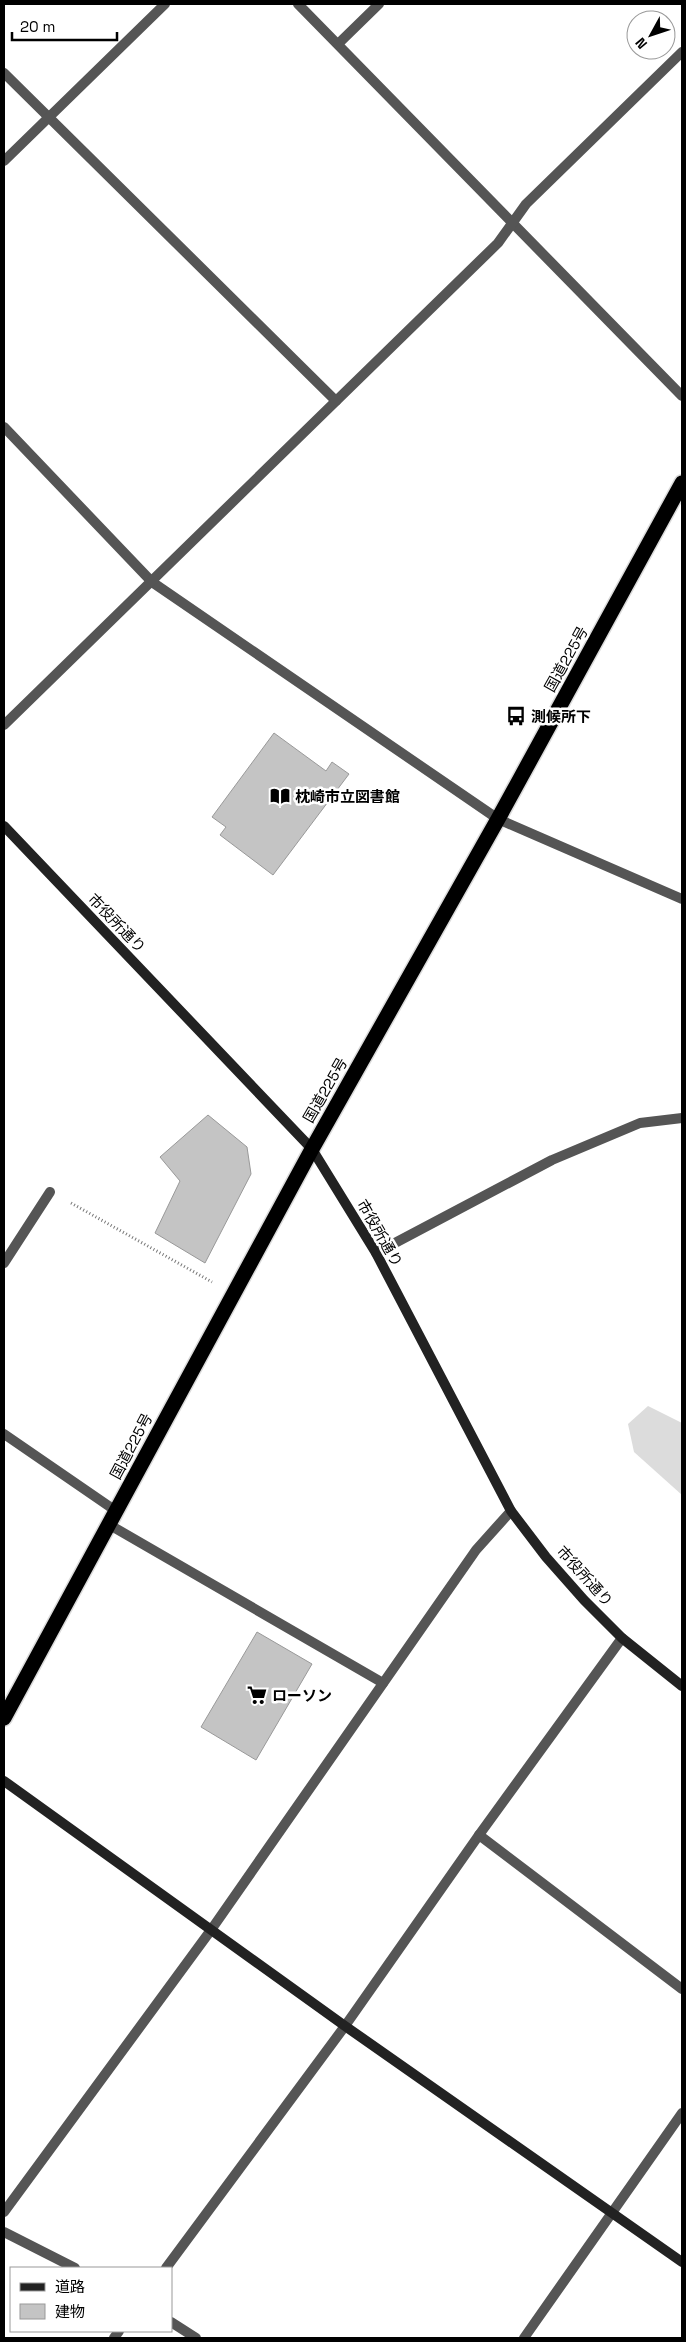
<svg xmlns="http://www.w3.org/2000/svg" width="686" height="2342" font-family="'Space Grotesk','Noto Sans JP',sans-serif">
<rect width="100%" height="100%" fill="#fff"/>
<path fill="#dcdcdc" d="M648,1406L682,1423V1495L634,1452L628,1424Z"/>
<g fill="#c4c4c4" stroke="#999">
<path d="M274,733L326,771L332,762L349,774L273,875L220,835L226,827L212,817Z"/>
<path d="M208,1115L247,1147L251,1174L205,1263L155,1233L180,1181L160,1157Z"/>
<path d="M257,1632L312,1664L256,1760L201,1727Z"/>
</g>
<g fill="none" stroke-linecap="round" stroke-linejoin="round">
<defs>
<path id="highway" d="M4,1718L312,1149L498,819L682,483"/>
</defs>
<use href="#highway" stroke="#dbdbdb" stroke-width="18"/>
<path stroke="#777" stroke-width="3" stroke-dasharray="1 2.5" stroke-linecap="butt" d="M71,1203L212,1282"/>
<g stroke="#555" stroke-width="10">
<path d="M298,4L682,396"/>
<path d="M338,44L379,4"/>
<path d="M4,73L336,401"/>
<path d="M4,161L165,4"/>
<path d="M4,427L152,582L498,819L682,899"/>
<path d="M4,725L498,243L526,204L682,52"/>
<path d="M376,1253L552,1160L640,1123L682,1118"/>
<path d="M4,1263L50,1192"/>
<path d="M4,1434L116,1511"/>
<path d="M108,1524L383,1683"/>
<path d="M479,1835L682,1989"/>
<path d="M4,2212L211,1930L476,1550L511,1511"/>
<path d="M4,2232L75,2268"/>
<path d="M166,2268L345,2026L479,1835L622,1638"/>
<path d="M171,2322L196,2338"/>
<path d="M114,2338L119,2331"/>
<path d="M524,2338L682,2113"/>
</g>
<g stroke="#222" stroke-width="10">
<path d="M4,826L312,1149L376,1253L511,1511L546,1557L584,1600L622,1638L682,1686"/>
<path d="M4,1781L345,2026L682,2262"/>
</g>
<use href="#highway" stroke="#000" stroke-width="15"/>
</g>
<defs>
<symbol id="bus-bare" viewBox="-9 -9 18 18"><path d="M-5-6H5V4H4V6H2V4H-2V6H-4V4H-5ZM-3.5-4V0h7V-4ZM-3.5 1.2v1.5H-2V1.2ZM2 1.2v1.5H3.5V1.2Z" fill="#000" stroke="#fff" stroke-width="2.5" paint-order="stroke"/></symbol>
<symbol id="library-bare" viewBox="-9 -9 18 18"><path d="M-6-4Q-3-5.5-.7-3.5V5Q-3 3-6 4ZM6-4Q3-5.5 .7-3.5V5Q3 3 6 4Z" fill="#000" stroke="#fff" stroke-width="2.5" paint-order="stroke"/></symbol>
<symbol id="supermarket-bare" viewBox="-9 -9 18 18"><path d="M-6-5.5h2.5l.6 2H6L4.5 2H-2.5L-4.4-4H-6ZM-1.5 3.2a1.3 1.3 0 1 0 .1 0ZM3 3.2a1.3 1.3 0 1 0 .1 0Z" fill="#000" stroke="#fff" stroke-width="2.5" paint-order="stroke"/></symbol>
</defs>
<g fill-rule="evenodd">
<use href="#bus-bare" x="502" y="702" width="28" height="28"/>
<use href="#library-bare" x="266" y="782" width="28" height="28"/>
<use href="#supermarket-bare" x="243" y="1681" width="28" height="28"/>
</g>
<g text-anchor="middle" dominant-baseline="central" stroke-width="5" stroke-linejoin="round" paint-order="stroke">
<g font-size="15" fill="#000" stroke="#fff">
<text transform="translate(566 659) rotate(-61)">国道225号</text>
<text transform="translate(117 923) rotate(46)">市役所通り</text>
<text transform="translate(325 1090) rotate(-60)">国道225号</text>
<text transform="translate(380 1233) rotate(60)">市役所通り</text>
<text transform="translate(131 1446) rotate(-62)">国道225号</text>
<text transform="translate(585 1576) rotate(48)">市役所通り</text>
</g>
<g font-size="15" font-weight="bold" fill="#000" stroke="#fff" text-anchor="start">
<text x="531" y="716">測候所下</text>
<text x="295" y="796">枕崎市立図書館</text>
<text x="272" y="1695">ローソン</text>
</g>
</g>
<rect width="686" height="2342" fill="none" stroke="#000000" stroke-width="10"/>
<rect x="10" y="2267" width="162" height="65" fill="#ffffff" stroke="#999999"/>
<rect x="20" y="2283" width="25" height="8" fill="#222222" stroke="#999999"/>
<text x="55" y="2292" font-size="15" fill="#000000">道路</text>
<rect x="20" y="2304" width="25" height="15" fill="#c4c4c4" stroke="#999999"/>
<text x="55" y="2317" font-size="15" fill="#000000">建物</text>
<g transform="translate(651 35) rotate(230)"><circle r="24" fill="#ffffff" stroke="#999999"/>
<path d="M0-4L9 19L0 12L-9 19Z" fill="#000000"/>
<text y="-8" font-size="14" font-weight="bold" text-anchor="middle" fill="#000000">N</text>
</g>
<path d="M12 32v8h105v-8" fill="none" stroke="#000000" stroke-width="2.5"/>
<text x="20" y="32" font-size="15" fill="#000000" stroke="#ffffff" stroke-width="4" paint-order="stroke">20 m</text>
</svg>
